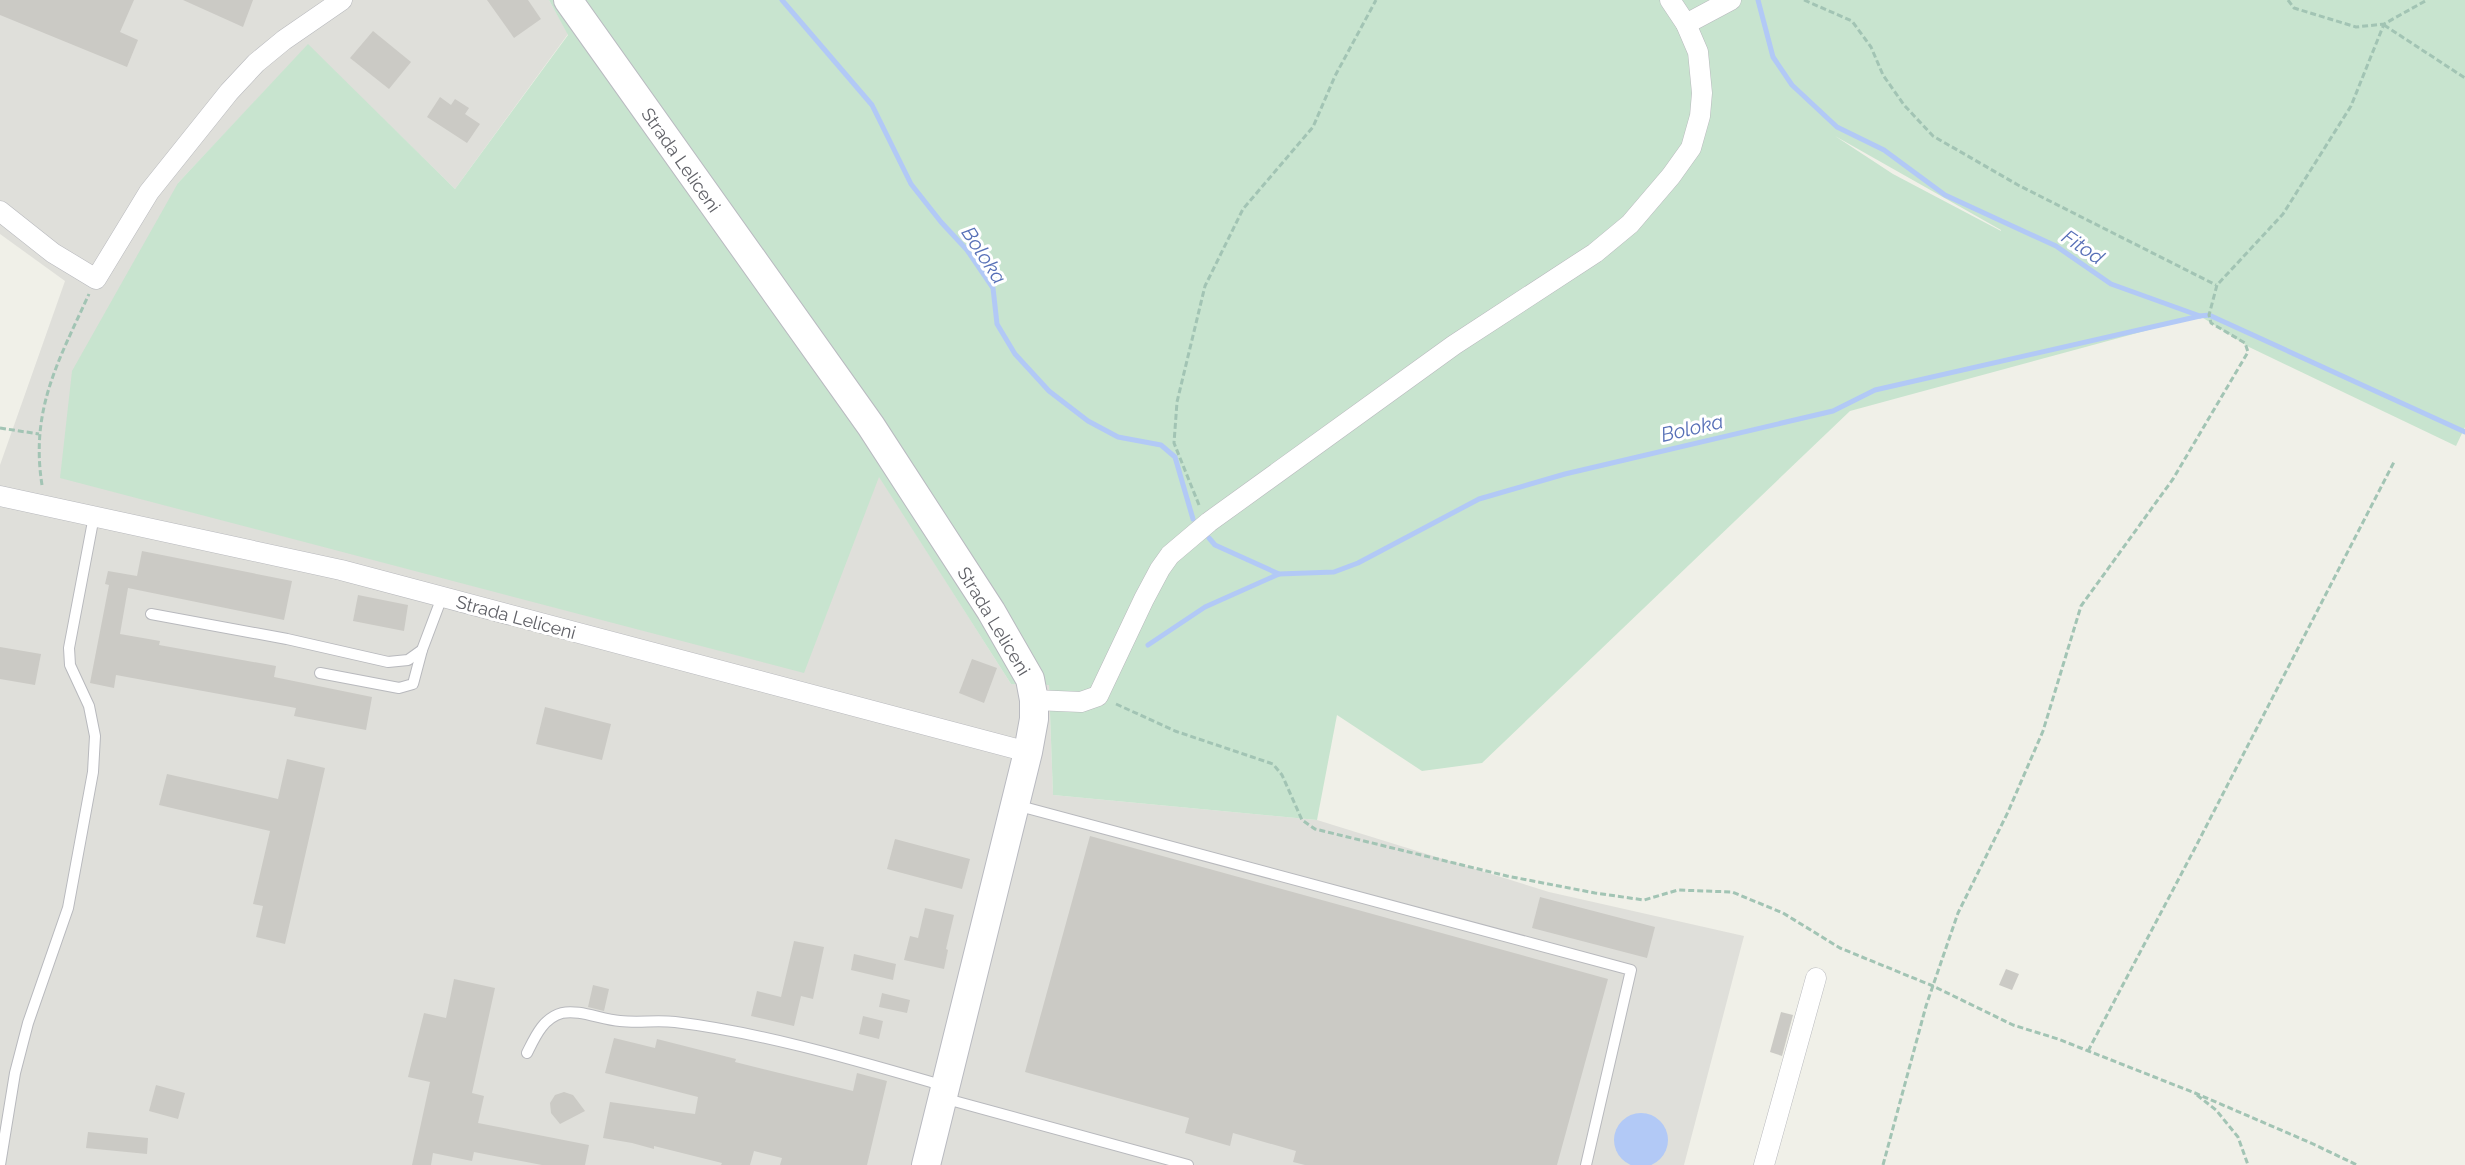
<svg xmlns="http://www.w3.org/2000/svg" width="2465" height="1165" font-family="Raleway,sans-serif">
<rect width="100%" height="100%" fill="#f0f0e8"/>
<path fill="#dfdfda" d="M0,0H549L568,34L455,189L308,45L178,183L879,476L1011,684L1049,685L1053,795L1317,820L1549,892L1744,936L1684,1165H0V465L65,281L0,234Z"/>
<path fill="#c8e4cf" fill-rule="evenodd" d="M549,0H2465V427L2456,446L2249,347L2200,316L1850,411L1482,763L1422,771L1337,715L1317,820L1053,795L1049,685L1011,684L879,477L804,673L60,478L72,371L178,183L308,44L455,189L568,35ZM1835,136L2001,230V231L1893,174Z"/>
<circle fill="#b2c9f6" cx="1641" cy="1140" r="27"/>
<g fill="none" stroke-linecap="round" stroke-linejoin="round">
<g stroke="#b2c9f6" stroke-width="5">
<path d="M782,0L872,105L911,184L941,222L967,250L993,288L997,324L1015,354L1049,391L1088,421L1118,437L1161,445L1175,457L1193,519"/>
<path d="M1758,0L1773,57L1792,85L1837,127L1884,150L1945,195L2056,246L2111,284L2200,316L2209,315L2465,432"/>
<path d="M1209,538L1215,545L1279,574L1334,572L1358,563L1479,499L1565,474L1833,411L1875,390L2200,316"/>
<path d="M1148,645L1205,607L1279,574"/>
</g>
</g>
<g fill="#cbcac5">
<path d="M0,0H134L120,32L138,40L127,67L0,15Z"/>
<path d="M183,0H253L243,27Z"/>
<path d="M487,0H528L541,19L514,38Z"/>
<path d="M373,31L411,62L389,89L350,58Z"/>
<path d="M440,97L451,105L455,99L469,108L465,114L480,124L467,143L427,117Z"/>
<path d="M142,551L292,581L284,620L128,588L120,634L160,641L159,645L276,666L274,677L372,697L366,730L294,716L296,708L116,675L114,688L90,683L109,585L105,584L108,571L137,576Z"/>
<path d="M358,595L408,605L404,631L353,621Z"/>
<path d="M0,647L41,654L35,685L0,679Z"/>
<path d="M972,659L997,668L984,703L959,693Z"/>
<path d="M545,707L611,724L602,760L536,744Z"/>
<path d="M287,759L325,768L285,944L256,937L263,906L253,904L270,831L159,805L167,774L278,799Z"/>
<path d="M1090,836L1608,979L1557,1165H1305L1293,1162L1296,1151L1233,1133L1230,1146L1185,1133L1189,1118L1025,1072Z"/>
<path d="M895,839L970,859L962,889L887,869Z"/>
<path d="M1540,897L1655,927L1647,958L1532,928Z"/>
<path d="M925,908L954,915L946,949L948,950L944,969L904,960L910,936L918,938Z"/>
<path d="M794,941L824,947L813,999L801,996L794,1026L751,1016L757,991L781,997Z"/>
<path d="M854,954L896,964L893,980L851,970Z"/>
<path d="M2006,969L2019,974L2012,990L1999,985Z"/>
<path d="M454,979L495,988L472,1093L484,1096L478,1123L589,1145L585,1165H542L474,1152L472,1161L433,1153L431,1165H412L430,1082L408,1077L424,1013L446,1018Z"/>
<path d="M593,985L609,989L604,1011L588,1007Z"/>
<path d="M882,993L910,1000L907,1013L879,1007Z"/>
<path d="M1781,1012L1793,1015L1782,1056L1770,1052Z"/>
<path d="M863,1016L883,1021L879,1039L859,1034Z"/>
<path d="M614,1038L655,1048L657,1039L736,1059L735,1062L853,1091L857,1073L887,1081L867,1165H780L782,1158L754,1151L750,1165H721L722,1163L654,1146V1149L632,1143L603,1138L610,1102L695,1114L698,1097L605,1073Z"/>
<path d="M156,1085L185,1093L178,1119L149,1111Z"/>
<path d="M564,1092L573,1095L585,1111L560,1124L551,1113L550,1103L555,1095Z"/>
<path d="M88,1132L148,1138L147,1154L86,1148Z"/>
</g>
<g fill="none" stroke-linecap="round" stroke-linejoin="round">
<defs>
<g id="service">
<path d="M151,614L287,639L388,662L408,660L422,650L442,597"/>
<path d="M320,673L399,688L413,684L422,650"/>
<path d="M1016,805L1631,970L1586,1165"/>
<path d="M527,1053C535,1037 543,1018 562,1013C579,1009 602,1020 620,1021C639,1023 656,1020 675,1022C765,1033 858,1061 945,1086"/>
<path d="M943,1098L1188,1165"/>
<path d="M0,1165L15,1073L28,1023L68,908L93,772L95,736L89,706L70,665L69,648L94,516"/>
</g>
<g id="minor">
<path d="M1686,24L1731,0"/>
<path d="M0,211L53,253L96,279L149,192L229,92L256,63L284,40L342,0"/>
<path d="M0,496L341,570L1028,752"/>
<path d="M1034,700L1081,702L1098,696L1144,599L1160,569L1170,555L1209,522L1454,345L1595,253L1630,224L1671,176L1691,148L1700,116L1702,93L1698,52L1686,24L1670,0"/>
<path d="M1764,1165L1816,978"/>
</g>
<path id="secondary" d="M568,0L871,426L991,611L1030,679L1034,700V719L1028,752L926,1165"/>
</defs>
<use href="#service" stroke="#b8b9bd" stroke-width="12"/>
<use href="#minor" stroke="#b8b9bd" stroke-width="21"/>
<use href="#secondary" stroke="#b9bac0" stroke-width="30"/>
<g stroke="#a2c4b4" stroke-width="3" stroke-dasharray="6 3" stroke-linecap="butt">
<path d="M1804,0L1852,21L1871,47L1883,75L1904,105L1933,136L2018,185L2216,285"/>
<path d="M2288,0L2294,8L2356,27L2384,24L2427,0"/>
<path d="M2384,25L2465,78"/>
<path d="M0,428L39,434"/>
<path d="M42,485C30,409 59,360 89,294"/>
<path d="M1199,505L1174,443L1177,402L1205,286L1243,209L1313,127L1335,76L1376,0"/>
<path d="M1116,704L1175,731L1273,764L1282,775L1302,820L1315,829L1507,876L1595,893L1644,900L1678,890L1732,892L1783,913L1840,948L1933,986L2013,1025L2058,1039L2195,1093L2311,1143L2357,1165"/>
<path d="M2088,1051L2195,848L2394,462"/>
<path d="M2197,1095L2216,1110L2238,1137L2248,1165"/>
<path d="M1883,1165L1926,1006L1958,913L2008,812L2043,731L2081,606L2173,479L2248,352L2245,343L2211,323L2209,315L2217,285L2283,214L2351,106L2384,24"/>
</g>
<use href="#service" stroke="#fff" stroke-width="10"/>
<use href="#minor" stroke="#fff" stroke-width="20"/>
<use href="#secondary" stroke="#fff" stroke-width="28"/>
</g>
<g text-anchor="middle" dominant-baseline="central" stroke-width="6" stroke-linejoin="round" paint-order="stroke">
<g font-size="18" fill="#606167" stroke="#fff">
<text transform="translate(681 160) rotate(55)">Strada Leliceni</text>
<text transform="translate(516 617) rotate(15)">Strada Leliceni</text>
<text transform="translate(994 621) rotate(59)">Strada Leliceni</text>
</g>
<g font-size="20" font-style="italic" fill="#5770b7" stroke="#fff">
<text transform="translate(2083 247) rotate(34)">Fitod</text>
<text transform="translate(984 255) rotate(57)">Boloka</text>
<text transform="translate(1692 428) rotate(-13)">Boloka</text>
</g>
</g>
</svg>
